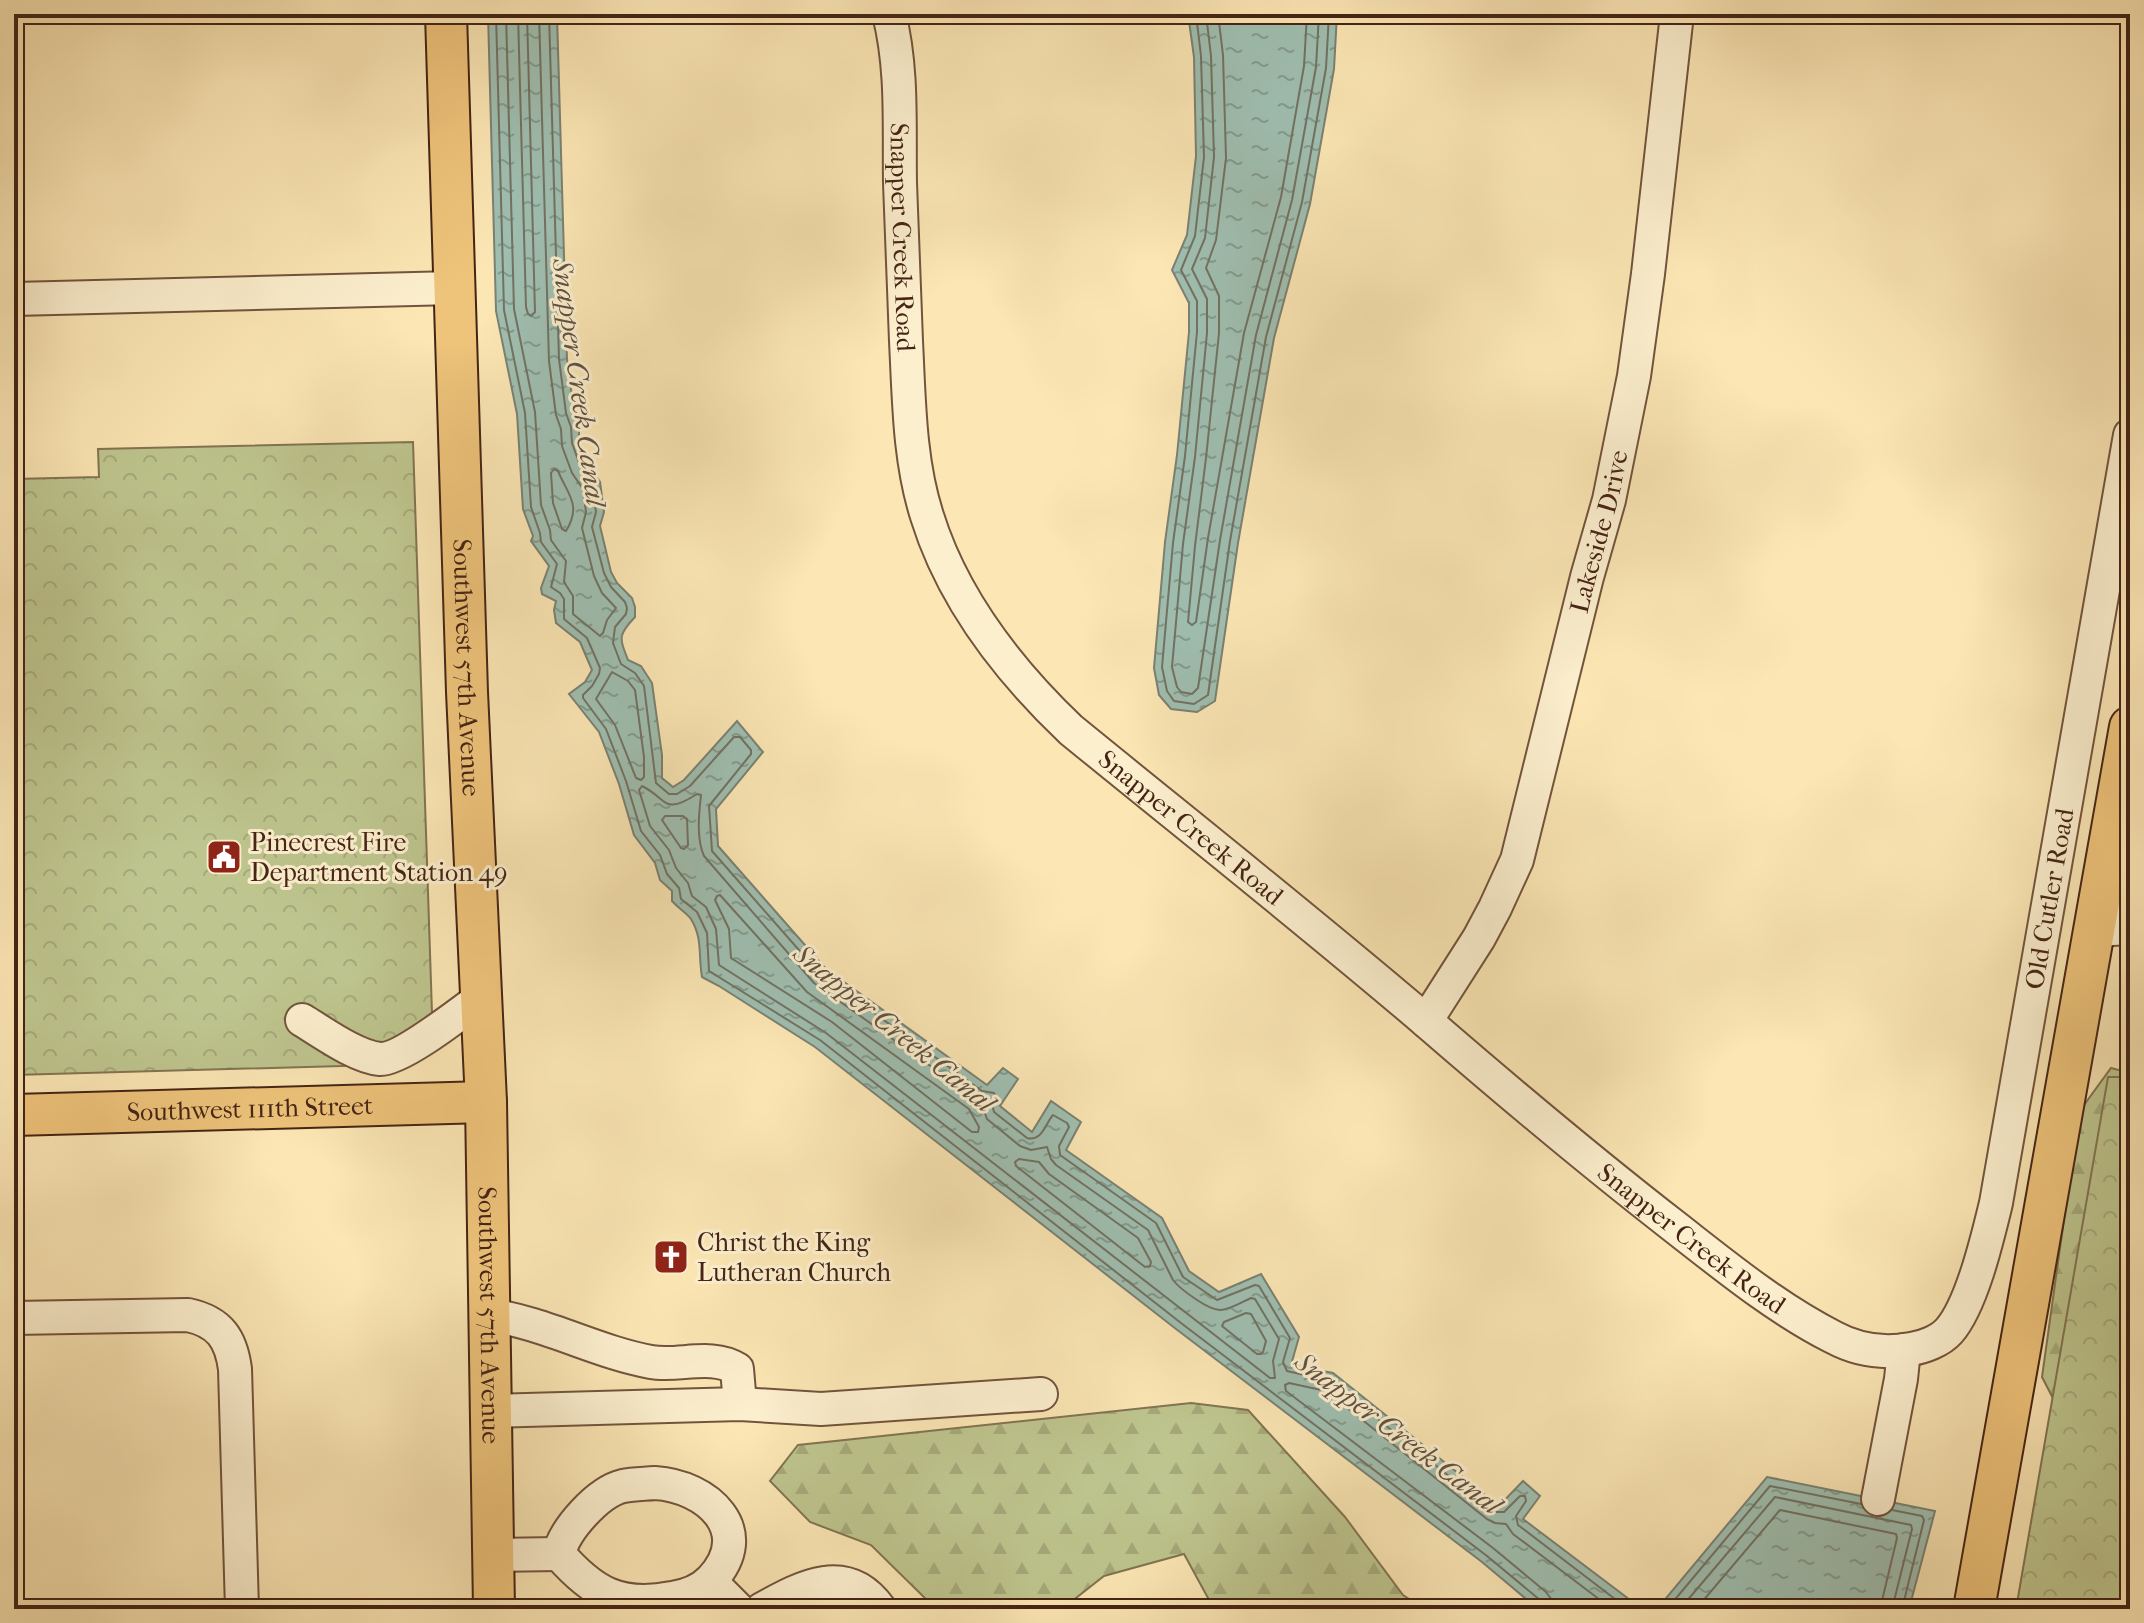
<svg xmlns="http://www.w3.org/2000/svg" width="2144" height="1623" font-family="'IM FELL French Canon',serif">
<defs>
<pattern id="forest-firs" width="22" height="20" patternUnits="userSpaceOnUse" patternTransform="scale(2)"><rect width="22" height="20" fill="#bec58e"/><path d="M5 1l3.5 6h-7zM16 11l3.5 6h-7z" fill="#a5a97a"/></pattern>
<pattern id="park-crowns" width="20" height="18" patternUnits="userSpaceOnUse" patternTransform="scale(2)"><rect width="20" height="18" fill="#bec58e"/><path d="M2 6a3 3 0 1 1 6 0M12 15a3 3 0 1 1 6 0" fill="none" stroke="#a5a97a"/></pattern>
<pattern id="water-ripples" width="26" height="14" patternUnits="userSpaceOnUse" patternTransform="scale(2)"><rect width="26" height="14" fill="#9fbfb1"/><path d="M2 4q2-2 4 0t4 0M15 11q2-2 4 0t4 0" fill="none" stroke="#839b8f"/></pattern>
</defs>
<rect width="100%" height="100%" fill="#fbe6b4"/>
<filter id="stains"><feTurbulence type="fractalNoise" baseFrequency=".0025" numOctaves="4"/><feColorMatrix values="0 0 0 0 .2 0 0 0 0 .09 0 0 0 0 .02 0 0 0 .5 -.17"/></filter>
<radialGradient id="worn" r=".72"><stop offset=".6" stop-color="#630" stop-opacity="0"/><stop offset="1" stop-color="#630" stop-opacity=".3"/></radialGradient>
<g fill="url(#forest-firs)" stroke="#827452" stroke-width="2">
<path d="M2111,1068L2130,1073V1609L2074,1439L2042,1377L2079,1112Z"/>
<path d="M1191,1403L1248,1410L1345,1517L1403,1595L1424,1609H1214L1184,1554L1104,1576L1062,1609H936L871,1545L810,1522L770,1481L798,1445Z"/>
</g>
<g fill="url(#park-crowns)" stroke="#827452" stroke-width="2">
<path d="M413,442L433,1043L413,1064L14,1075V479L99,477L98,449Z"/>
<path d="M2108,1077H2130V1609H2016Z"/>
</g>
<g fill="url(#water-ripples)" stroke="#7b8173" stroke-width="2">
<path d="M488,14H557L567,359L574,412L579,425V441L588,465L600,482L604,512L600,526L611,572L617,583L632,598L635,607V617C618,635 619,637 628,660L641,666L652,683L662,755V778L673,787L684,780L737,721L763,752L716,809L718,846L826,969L987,1085L1003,1068L1018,1079L1000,1106L1032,1132L1051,1101L1081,1122L1066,1150L1162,1218L1189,1271L1219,1292L1261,1274L1299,1337L1291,1365L1333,1373L1499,1506L1523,1481L1540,1496L1523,1519L1642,1609H1538L1482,1562L1176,1329L815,1047L719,986L702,977C698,954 703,939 691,919C688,914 677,907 672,901V891L660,880L655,863L634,835L619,784L599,732L569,694L585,682L592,670L580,642L556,623L554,610L556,601L542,594L541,588L549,566L531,541L533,536L523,509L517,414L496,311Z"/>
<path d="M1188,14H1337L1334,69L1310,204L1274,338L1238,543L1215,701L1197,712L1171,709L1159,695L1154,668L1165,542L1177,455L1189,332V303L1172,270L1187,235L1196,156L1194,57Z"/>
<path d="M1767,1477L1935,1511L1909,1609H1657Z"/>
</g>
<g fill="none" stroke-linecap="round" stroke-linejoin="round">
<g stroke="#727263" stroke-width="2">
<path d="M496,14L504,310L525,413L531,507L540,533L541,542L557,564L551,587L560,593L564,599V619L587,638L600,668L599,674L592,686L583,695V698L606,729L626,781L641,831L660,855L667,874L679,888L681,899L697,912L707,933L709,971L820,1040L1181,1323L1487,1556L1540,1600L1543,1609"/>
<path d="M506,14L514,309L535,412L541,505L550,530L551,540L566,561L564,582L573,596V614L600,636L603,633L607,620L616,608L602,593L594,576L582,528L586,512L583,489L572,473L562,446L561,429L556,415L549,361L539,14"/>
<path d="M518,14L526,307L528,314L531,316L535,312L527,14"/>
<path d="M549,14L559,359L566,413L571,427L572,443L581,468L592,486L596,512L592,527L604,573L611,587L625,602L627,608L626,614L615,627L613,643L621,664L635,673L644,686L656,783L669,794H677L690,786L734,737H740L751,750V754L709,806L712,851L820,974L982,1091L994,1093L996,1097L992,1104L994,1112L1027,1138C1042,1142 1045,1124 1053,1115L1067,1123L1069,1127L1059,1146L1060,1155L1156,1223L1183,1277L1217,1300L1255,1285L1259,1286L1290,1338L1283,1362L1287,1371L1330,1381L1494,1512H1504L1520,1496H1525L1526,1501L1516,1516L1518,1525L1628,1609"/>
<path d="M1196,14L1201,56L1204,157L1195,236L1181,270L1197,301V332L1185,456L1173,543L1162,667L1167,691L1174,701L1194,704L1208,695L1230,541L1266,337L1302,202L1326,68L1329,14"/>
<path d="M1206,14L1211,56L1214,157L1205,238L1192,269L1207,299V333L1195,457L1183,544L1172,667L1177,687L1181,692L1192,694L1198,688L1220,540L1256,335L1292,200L1316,67L1319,14"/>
<path d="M1218,14L1223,55L1226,158L1216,240L1206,268L1219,296V333L1206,458L1195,546L1188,622L1192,625L1196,622L1208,538L1244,333L1281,197L1304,66L1307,14"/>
<path d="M554,469L558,471C568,495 582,505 566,531L562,529L553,503L551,473Z"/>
<path d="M612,672L628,681L635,690L644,757V777L641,780L636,778L615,725L596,699Z"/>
<path d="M642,786C668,799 663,816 697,794L701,795C699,813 696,838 704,856L814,983L981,1102L987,1119L1020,1146L1031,1150L1047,1147L1051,1159L1056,1165L1148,1230L1173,1280C1180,1289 1209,1311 1221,1310C1231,1309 1242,1302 1251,1298L1255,1299L1279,1339L1273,1361L1275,1378H1270L826,1033L719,965L716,929L706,907L692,896L688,883L676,868L669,850L650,826L639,790Z"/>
<path d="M683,816L687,819L688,845L684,849L681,848L662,820L665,816Z"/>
<path d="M720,895L807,992L969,1109L979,1127L978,1132H972L832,1022L731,958L729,929L715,900L717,896Z"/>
<path d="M1019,1159L1039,1162L1049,1174L1138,1238L1151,1262L1150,1266L1145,1267L1016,1166L1015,1162Z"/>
<path d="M1246,1313L1251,1314L1266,1341L1263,1352L1261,1354H1257L1222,1326L1224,1322Z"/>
<path d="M1892,1510L1922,1516L1924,1520L1902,1609"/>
<path d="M1553,1609L1552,1600L1546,1592L1493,1548L1286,1391L1285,1385L1289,1383L1326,1391L1487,1519L1495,1523L1506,1524L1513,1534L1612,1609"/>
<path d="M1667,1609L1770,1486L1861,1504"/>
<path d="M1680,1609L1775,1497L1911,1525L1912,1529L1892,1609"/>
<path d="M1696,1609L1780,1510L1896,1534L1897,1538L1880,1609"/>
</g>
<defs>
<g id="minor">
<path id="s1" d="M889,14C903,69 899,127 900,183C902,236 904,289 906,341C909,399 909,460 927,516C953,600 1008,670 1071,730C1190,827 1310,922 1426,1021C1508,1092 1590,1161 1675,1227C1725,1266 1776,1308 1833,1337C1857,1350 1884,1354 1911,1349C1924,1347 1940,1341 1949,1331C1972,1305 1988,1236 1996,1203L2130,435"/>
<path d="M14,299L454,288"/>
<path d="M2100,897L2130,899"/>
<path d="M2095,930L2130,928"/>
<path d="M302,1020C322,1032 356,1057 380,1059C401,1060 463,1011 482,997"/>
<path id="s2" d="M1426,1021L1479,938L1495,908L1517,860L1587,577L1609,500L1634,376L1648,274L1677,14"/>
<path d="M489,1315C546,1323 596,1352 651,1362C678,1367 712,1353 737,1369L740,1404"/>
<path d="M14,1318L188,1315C220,1322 231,1339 235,1369L242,1609"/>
<path d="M491,1411L740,1404L821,1409L1041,1394"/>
<path d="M655,1483C707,1486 757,1531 711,1580C701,1590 686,1596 672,1598C620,1608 593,1593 559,1554C564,1530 598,1492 623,1486C633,1484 644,1484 655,1483Z"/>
<path d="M1878,1499L1901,1379L1904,1350"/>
<path d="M492,1555L559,1554"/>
<path d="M710,1581L738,1609"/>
<path d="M762,1609C802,1587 846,1562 880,1609"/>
</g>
<g id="major">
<path id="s3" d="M446,14L467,692L486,1102L494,1609"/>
<path id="s4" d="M14,1115L486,1102"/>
<path d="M1974,1609L2130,727"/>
</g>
</defs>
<use href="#minor" stroke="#72543d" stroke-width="36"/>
<use href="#major" stroke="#452415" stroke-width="44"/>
<use href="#minor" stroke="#fcefce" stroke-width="32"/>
<use href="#major" stroke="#eec37a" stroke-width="40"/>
</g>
<defs>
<symbol id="civic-square" viewBox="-11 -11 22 22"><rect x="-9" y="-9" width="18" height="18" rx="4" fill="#8f2418" stroke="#fcefce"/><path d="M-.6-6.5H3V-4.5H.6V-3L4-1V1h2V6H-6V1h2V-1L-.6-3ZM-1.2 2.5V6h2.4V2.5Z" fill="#fff"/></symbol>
<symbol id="church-square" viewBox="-11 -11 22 22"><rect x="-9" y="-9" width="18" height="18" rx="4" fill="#8f2418" stroke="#fcefce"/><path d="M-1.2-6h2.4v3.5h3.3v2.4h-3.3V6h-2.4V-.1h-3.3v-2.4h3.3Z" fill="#fff"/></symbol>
</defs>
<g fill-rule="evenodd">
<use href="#civic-square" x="204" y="837" width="40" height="40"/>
<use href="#church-square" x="651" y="1237" width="40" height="40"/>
</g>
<g text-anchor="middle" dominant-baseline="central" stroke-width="6" stroke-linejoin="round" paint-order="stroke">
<g font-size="26" fill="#452415" stroke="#fcefce">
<text stroke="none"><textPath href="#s1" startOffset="224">Snapper Creek Road</textPath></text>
<text stroke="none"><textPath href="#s2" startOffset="524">Lakeside Drive</textPath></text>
<text stroke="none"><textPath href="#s3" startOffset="654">Southwest 57th Avenue</textPath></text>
<text stroke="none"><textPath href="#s1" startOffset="920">Snapper Creek Road</textPath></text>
<text stroke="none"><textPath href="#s1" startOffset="2310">Old Cutler Road</textPath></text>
<text stroke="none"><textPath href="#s4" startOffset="236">Southwest 111th Street</textPath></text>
<text stroke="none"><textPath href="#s1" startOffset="1568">Snapper Creek Road</textPath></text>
<text stroke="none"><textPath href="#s3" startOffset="1302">Southwest 57th Avenue</textPath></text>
</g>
<g font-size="26" fill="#452415" stroke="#fcefce" text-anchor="start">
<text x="250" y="842">Pinecrest Fire<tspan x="250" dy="30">Department Station 49</tspan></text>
<text x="697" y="1242">Christ the King<tspan x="697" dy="30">Lutheran Church</tspan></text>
</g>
<g font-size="28" font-style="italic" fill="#605244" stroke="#fcefce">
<text transform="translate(579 382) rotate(82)">Snapper Creek Canal</text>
<text transform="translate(894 1028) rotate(39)">Snapper Creek Canal</text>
<text transform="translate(1398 1433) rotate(37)">Snapper Creek Canal</text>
</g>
</g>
<rect width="2144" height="1623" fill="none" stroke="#fbe6b4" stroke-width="48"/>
<rect x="16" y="16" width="2112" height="1591" fill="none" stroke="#452415" stroke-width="4"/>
<rect x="24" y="24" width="2096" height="1575" fill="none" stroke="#452415" stroke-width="2"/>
<rect width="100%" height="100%" filter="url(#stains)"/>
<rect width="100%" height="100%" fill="url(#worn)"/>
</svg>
